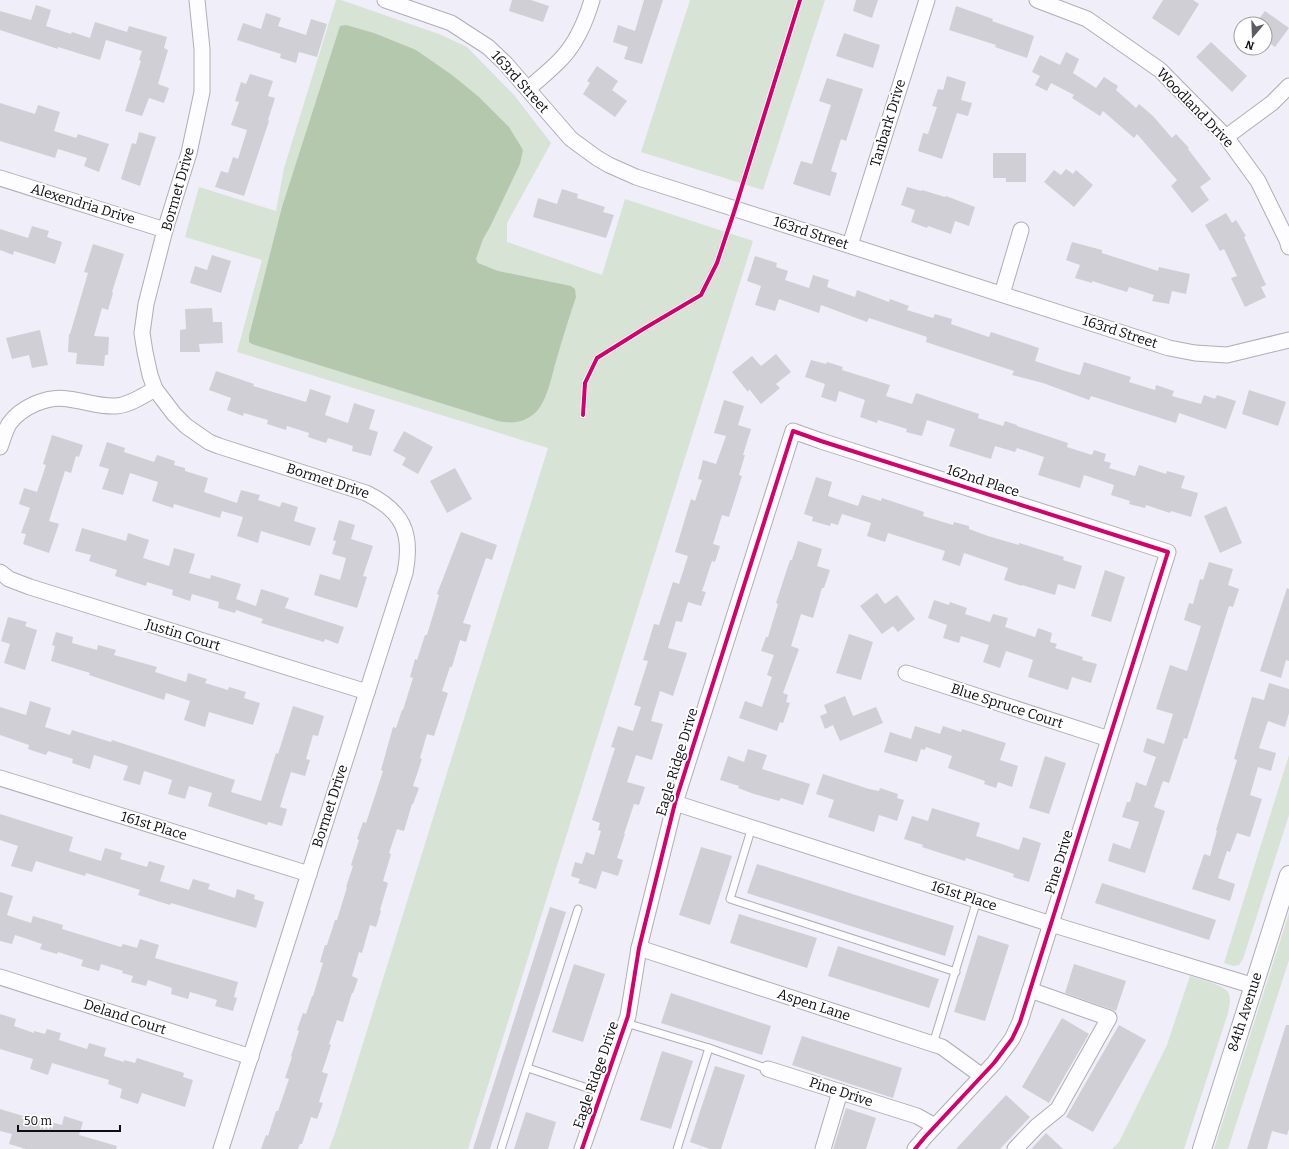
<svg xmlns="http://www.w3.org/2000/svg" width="1289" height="1149" font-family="Bitter,serif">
<rect width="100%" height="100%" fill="#f0eef8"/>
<g fill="#d7e3d5">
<path d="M336,0H341L439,34L467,47L514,95L551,143L507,223V242L602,275L625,199L753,241L468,1149H329L337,1127L548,448L237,352L262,260L185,237L199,187L276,211L284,168Z"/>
<path d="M690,0H825L763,190L641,152Z"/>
<path d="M1289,755V815L1243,959L1239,965L1233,966L1224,963Z"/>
<path d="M1289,913V960L1228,1149H1214Z"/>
<path d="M1190,976C1199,979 1226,985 1229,994C1231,1000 1229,1007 1228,1013L1184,1149H1112L1119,1142L1167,1045Z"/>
</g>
<path fill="#b4c8ae" d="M346,25L374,33L416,50L452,75L479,97L509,127L523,150L520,164L490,227L483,239L476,259L478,263L498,271L571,286L575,289L576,297C568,320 561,344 554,368C551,380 546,401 537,411C525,423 513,424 498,421L252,344L249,342V336L282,207L340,26Z"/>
<g fill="#d0cfd6">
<path d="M512,0H531L549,6L543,22L509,11Z"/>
<path d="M644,0H663L642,64L624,59L628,47L613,42L618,25L635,31Z"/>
<path d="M856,0H878L872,18L853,11Z"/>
<path d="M1163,0H1193L1199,4L1179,36L1152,18Z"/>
<path d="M36,5L51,10L46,26L71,34L72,32L90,38L95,22L127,32L129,26L167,37L164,48L168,50L158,84L169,88L164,103L149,98L142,116L125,111L141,61L139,60L142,51L106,40L100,60L58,47V49L0,30V11L31,20Z"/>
<path d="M956,6L993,19L992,21L1034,36L1027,58L995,47L996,45L949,30Z"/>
<path d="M1265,11L1289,28L1275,47L1265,40V24H1255Z"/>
<path d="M266,13L281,18L278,26L306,35L311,19L327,24L317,57L299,52L296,63L280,58L281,54L237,40L243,23L261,29Z"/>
<path d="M844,33L880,45L873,68L836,56Z"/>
<path d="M1211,42L1247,76L1232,92L1196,57Z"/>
<path d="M1066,52L1079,59L1073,73L1096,88L1104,77L1118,86L1116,90L1136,108L1139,104L1153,116L1172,138L1176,134L1189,148L1188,149L1211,179L1200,187L1209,200L1192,213L1171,186L1177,180L1137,134L1134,138L1103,111L1100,116L1072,98L1074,95L1051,83L1047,91L1035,85L1040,76L1032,72L1040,55L1060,65Z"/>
<path d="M597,66L618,81L612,90L627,101L615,117L583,94L590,83L587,81Z"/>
<path d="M250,74L273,81L268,96L275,98L268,120L269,121L244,196L215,187L221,171L228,173L233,157L238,159L247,130L231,125L239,102L235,101L241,82L246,84Z"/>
<path d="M947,76L966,82L961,100L972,103L968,116L957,113L942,159L918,151L923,133L928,134L937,107L932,106L938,89L943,90Z"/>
<path d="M827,78L863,89L846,141L841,139L831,171L837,173L830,196L793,184L801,161L812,164L831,105L819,101Z"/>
<path d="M0,103L35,114L38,105L60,112L54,131L76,138L78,134L109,144L99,172L84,166L87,158L58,149L55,158L0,141Z"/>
<path d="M139,132L156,137L140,186L121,179L132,143L136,144Z"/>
<path d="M993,153H1026V182H1006V178H993Z"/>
<path d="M1066,169L1073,174L1076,170L1093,185L1074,207L1044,182L1054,170L1061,175Z"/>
<path d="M907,187L921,191L922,190L945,197L946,196L975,207L969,226L955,221L951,234L928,226L927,228L911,222L915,210L901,205Z"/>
<path d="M562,189L578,194L577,198L605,207L603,212L614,215L606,238L533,217L538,198L557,204Z"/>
<path d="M1226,213L1232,223L1236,220L1246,236L1244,237L1266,285L1261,287L1266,297L1245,307L1231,278L1237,276L1224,249L1220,251L1205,225Z"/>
<path d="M32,226L49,231L47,237L62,242L55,264L14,251L13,255L0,250V229L28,238Z"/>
<path d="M1072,242L1102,250V253L1158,271L1159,267L1190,274L1186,294L1172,291L1169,304L1152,301L1154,295L1129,287L1127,292L1092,281V283L1075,278L1080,265L1066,260Z"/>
<path d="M93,244L124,254L112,292L113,293L108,310L102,308L94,336L109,337L108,355H105L104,366L76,364L77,353L68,352L69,334H70L88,273L84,272Z"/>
<path d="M212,255L231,261L221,293L190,283L195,266L207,270Z"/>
<path d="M755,256L777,263L776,267L788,271L785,280L809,288L813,275L829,280L827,287L855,297L857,290L889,302L890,299L909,306L907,310L933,318L935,314L952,319L951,324L989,337L991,332L1039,348L1035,361L1065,371L1080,375L1084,362L1131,377L1129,382L1155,390L1156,385L1174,391L1172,396L1201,404L1204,395L1215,399L1217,395L1236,401L1226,429L1179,413L1176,423L1091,396L1089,400L1043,383L1012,375L1014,371L926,342L927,337L869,318L867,322L821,305L819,313L779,299L775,311L755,305L761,286L747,281Z"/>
<path d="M212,308L213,322H222L223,343L199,344L200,352H180V330L186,329L185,309Z"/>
<path d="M40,330L48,365L32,368L29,355L12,359L6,338Z"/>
<path d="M776,354L791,372L776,384L780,388L761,404L749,389L748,392L732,372L752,356L761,366Z"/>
<path d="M811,360L826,364L827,362L843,367L842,370L890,385L886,396L912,404L916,393L979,414L978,418L1003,426L1005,421L1017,425V426L1068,443L1067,447L1092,455L1094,450L1106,454L1104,461L1111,463L1109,468L1135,476L1139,465L1166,474L1167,471L1185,476L1181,488L1198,493L1191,517L1171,511L1170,513L1146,505L1145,508L1129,504L1130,501L1111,495L1114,485L1084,475L1080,488L1038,475L1044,457L1017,448L1015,452L995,446L991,459L949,446L955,429L927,420L922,436L906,432L907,429L878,420L877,423L860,417L865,400L839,391L836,402L821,397L825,384L805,377Z"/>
<path d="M216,371L254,384L253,386L306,402L310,389L331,396L325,415L348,423L354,403L375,410L369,429L378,432L371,456L352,451L353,446L328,438L326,443L308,437L309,433L287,426L286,430L267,424L268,420L244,413L243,416L227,410L231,398L209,390Z"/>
<path d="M1249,390L1286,402L1278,426L1242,414Z"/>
<path d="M724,400L744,406L738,425L751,429L743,455H745L739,475L742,476L729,517L722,515L713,544L720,546L715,562L712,561L702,591L706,592L701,606L688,602L682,622L676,621L668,648L687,653L673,696L660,691L651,721L663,724L652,760L636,755L627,782L645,787L639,805L634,804L624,834H625L617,858L623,860L618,876L602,871L596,889L578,883L580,879L571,876L575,862L582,864L586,852L594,855L601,831L598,830L600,823L592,820L615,748L611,747L618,726L633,731L641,707L634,705L648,661L643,660L654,624L659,625L673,582L679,584L688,556L675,552L691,499L695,501L702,480L698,479L703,460L716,464L726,436L714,433Z"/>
<path d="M404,431L433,447L418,474L402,465L406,458L393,451Z"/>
<path d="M52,435L83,445L79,457L76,456L71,473L65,471L49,521L59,524L49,553L23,544L26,534L21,533L30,508L19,504L24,488L37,492L46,465L43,464Z"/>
<path d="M107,442L125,448L124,452L154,462L157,455L175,461L174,465L185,468V471L208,478L204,492L237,503L241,490L260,495L258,500L280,507L282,502L298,507L294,521L316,528L310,546L261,531L258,543L237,536L243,517L222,511L220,518L174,504L173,508L152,501L158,482L130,473L123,495L102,489L109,469L99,466Z"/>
<path d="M455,468L472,499L447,513L430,481Z"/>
<path d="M816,477L832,482L828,496L858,506L862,495L881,501L882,498L924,512L923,516L953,525L954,522L969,526V529L988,536L1019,545V543L1064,557L1063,560L1082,566L1075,589L1058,584L1055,595L1022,585V586L1004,580L1008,568L964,553L960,566L942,560L945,551L888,533L885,542L867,536L871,523L842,514L838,525L831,523L830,526L812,521L813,517L804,514Z"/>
<path d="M1226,506L1242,543L1220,553L1204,516Z"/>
<path d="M339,520L355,525L351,539L373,546L363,576L367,577L357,608L314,595L320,574L340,580L346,558L332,554L336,541L333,540Z"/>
<path d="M82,528L126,541L128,533L149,540L143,558L169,566L174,548L195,554L189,573L210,579L211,575L241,584L236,599L256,606L261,589L289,598L285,608L344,627L338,644L325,639L324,642L261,623L263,619L236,610L235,613L218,608L219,602L192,594L190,601L172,595L173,590L147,582L146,586L115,576L117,570L89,561L91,555L75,551Z"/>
<path d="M461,532L497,545L492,560L486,558L463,623L471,625L466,642L460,640L452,667H450L442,691L448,693L434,736L427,734L420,758L422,759L413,786L419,788L413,804H412L404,831L397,829L389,853L391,854L383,881L388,883L380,910L381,911L376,927L370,925L362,953L359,952L352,976L358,979L353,993H352L343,1022L337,1020L329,1044L331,1045L322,1072L328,1074L319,1102L323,1103L317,1119L311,1117L302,1144H300L298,1149H261L266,1135L268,1136L276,1111H278L289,1079L285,1078L292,1057L291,1056L299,1031L297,1030L303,1013L306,1014L312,996H313L323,963L320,962L325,945H327L335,920H337L347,887H346L353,866L351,865L359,840L357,839L363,822L366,823L383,771L381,770L393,727L396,728L402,710H403L413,678L410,677L415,659L417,660L425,635H427L439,595L437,594Z"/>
<path d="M798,541L822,549L817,566L830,570L824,588H822L813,618L801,614L791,646L799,649L783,693L788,695L786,702L790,703L783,723L780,722L777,731L739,718L745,701L762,707L772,677L767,675L774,655L761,651L766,637H768L778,604L776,603L790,560H792Z"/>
<path d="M1209,562L1233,569L1228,585L1239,589L1233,607L1229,606L1187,739L1184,738L1169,783L1163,781L1154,807L1165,811L1145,873L1108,861L1113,843L1130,849L1139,822L1122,817L1127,802H1130L1136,782L1146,786L1156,757L1143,752L1147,738L1164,744L1173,714L1156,709L1170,665L1187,671L1201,626L1184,620L1189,603L1193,604L1200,579L1203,580Z"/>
<path d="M1105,570L1125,577L1111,622L1091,616Z"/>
<path d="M1287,588L1289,589V661L1286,660L1281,678L1260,671Z"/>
<path d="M877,593L885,604L897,595L915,619L898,632L893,626L882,634L860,606Z"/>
<path d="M934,600L949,605L950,602L967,608L965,614L990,622L993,614L1008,618L1005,627L1035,637L1038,628L1052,633L1050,642L1057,644L1055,648L1083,657L1082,660L1097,664L1091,683L1072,677L1068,690L1028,677L1033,660L1006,651L1000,668L983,662L989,645L961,636L959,643L943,638L947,625L928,618Z"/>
<path d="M8,617L27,622L25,626L37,630L25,670L4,663L10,644L1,641Z"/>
<path d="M56,632L73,637L72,643L97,650L98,645L116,650L114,655L157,667L155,672L186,682L188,673L207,679L205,683L228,690L229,687L246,692L244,698L260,703L253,725L209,712L205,727L184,720L190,701L166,693L164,700L89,675L90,673L51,661L55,646L52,645Z"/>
<path d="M849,634L873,642L861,680L836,673Z"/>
<path d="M1269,683L1289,689V713L1285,727L1268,721L1259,748L1276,753L1271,771L1258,767L1250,795L1262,799L1255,821L1250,837L1237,833L1230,852L1227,851L1218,878L1235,884L1230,901L1192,889L1204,854L1210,856L1217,831L1216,830L1237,760L1234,759L1252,697L1264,700Z"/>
<path d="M845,696L853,716L876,707L883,723L840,741L833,725L825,729L820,716L827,713L824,705Z"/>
<path d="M30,701L51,708L45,727L70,735L72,730L111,742L112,740L235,780L231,792L261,801L276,753L278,754L293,706L324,716L318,736L313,735L306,759L310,760L305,776L291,772L280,807L287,809L282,826L268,822L267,825L208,806L212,793L189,786L185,799L168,794L172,780L144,771L140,785L123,780L128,766L94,755L90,769L72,763L73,759L48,751L46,755L28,749L29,745L0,735V707L26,715Z"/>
<path d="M915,726L940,734L943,726L961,732L962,729L1006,743L1000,760L1018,766L1012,787L998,782L996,788L984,784L985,781L948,768L952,756L926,747L925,750L921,749L917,762L884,752L890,732L911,739Z"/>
<path d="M748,749L767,755L762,769L810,784L803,805L781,798L779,801L754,794L738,788L739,786L720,780L728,756L744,762Z"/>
<path d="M1045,756L1066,763L1049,814L1029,808Z"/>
<path d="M823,774L869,789L879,791L880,788L898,794L897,798L904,800L897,821L879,815L874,832L828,817L834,800L816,794Z"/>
<path d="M932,808L980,823L976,836L1002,844L1019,850L1023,837L1041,843L1029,882L1013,877L1014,874L966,858L965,861L922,847L923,845L904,839L912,816L928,821Z"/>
<path d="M0,814L73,837L69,851L101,861L105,848L122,853L120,859L147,867L149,861L165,866L160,881L189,890L193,879L210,884L208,889L235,898L237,889L255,895L254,899L264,902L256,928L171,903L170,905L138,895L140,890L86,873L85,876L36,861L32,872L11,866L18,846L0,840Z"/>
<path d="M701,847L732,856L710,925L679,915Z"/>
<path d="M757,864L954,926L945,956L747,893Z"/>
<path d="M1102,883L1216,920L1209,940L1095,903Z"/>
<path d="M0,892L13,896L7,915L31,923L33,916L63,925L62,929L121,947L123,944L137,948L140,939L159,945L155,958L238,982L234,997L237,998L233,1011L215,1006L217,1000L190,992L188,999L171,994L172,988L148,980L146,986L131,982L133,976L122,973L123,971L101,964L99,971L81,966L83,960L58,952L57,954L40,949L42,944L15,935L12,944L0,941Z"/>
<path d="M550,907L566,912L516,1067L490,1149H473Z"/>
<path d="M739,914L817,938L807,968L730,943Z"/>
<path d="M978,935L1009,945L985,1021L954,1012Z"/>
<path d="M838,946L939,979L929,1008L828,976Z"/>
<path d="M574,964L605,974L583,1042L552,1032Z"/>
<path d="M1074,964L1126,981L1116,1011L1065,993Z"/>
<path d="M671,993L771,1026L762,1055L661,1023Z"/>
<path d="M0,1014L16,1019L14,1026L34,1033V1031L45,1034L47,1029L61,1033L59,1040L87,1049L89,1043L106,1048L104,1056L124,1062V1060L135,1063L137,1058L184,1073L183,1077L193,1080L185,1107L142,1093L138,1104L120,1098L122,1089L108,1084L109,1080L52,1063L48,1075L30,1069L33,1059L0,1049Z"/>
<path d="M1062,1018L1089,1034L1049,1103L1022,1087Z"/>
<path d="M1119,1025L1146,1040L1093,1132L1066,1117Z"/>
<path d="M1286,1025H1289V1129L1287,1135L1272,1131L1267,1149H1247Z"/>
<path d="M802,1036L902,1068L893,1098L792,1065Z"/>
<path d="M662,1051L693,1061L671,1129L640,1120Z"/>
<path d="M715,1066L745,1075L721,1149H710L690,1142Z"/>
<path d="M1006,1095L1030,1117L1000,1149H956Z"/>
<path d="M846,1108L876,1118L866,1149H833Z"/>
<path d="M0,1109L46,1123L47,1121L62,1125L64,1116L83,1122L79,1135L117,1146L116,1149H26L9,1144L12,1134L0,1131Z"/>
<path d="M526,1112L556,1122L548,1149H514Z"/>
<path d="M1046,1133L1063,1149H1031Z"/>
</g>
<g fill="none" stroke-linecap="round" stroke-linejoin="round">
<defs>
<g id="service">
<path d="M752,827L730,899L956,972"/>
<path d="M626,1023L709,1048L768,1069"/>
<path d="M933,1044L977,900"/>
<path d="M528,1068L602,1093"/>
<path d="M501,1149L578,909"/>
<path d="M677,1149L709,1048"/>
</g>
<g id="minor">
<path d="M197,0L202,49V92L189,153L165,230L146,304L142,333L145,352L150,375L155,389L174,414L186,426L209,442L219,446L366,493C403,511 413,533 405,573L221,1149"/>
<path d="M385,0L451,23L488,47L505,63L571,139L597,158L609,165L636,177L1169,348L1195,353L1227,355L1289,340"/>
<path d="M1037,0L1087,19L1160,70L1226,137L1258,181L1287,240L1289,247"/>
<path d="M528,89C539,79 552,69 562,58C577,42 586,20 592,0"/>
<path d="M1226,137L1272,103L1289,86"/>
<path d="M0,178L165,230"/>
<path d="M850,245L927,0"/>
<path d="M1002,294L1021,230"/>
<path d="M0,447C3,439 5,431 9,424C21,407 48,395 68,399C85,401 99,407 116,406C130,405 144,395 155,389"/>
<path d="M0,572L9,579L30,587L367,692"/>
<path d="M906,673L1109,739"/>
<path d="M0,778L309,874"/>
<path d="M675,803L1051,924L1254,986"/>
<path d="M639,948L933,1044L942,1047L982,1076"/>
<path d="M0,977L251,1057"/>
<path d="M768,1069L917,1116L935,1126"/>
<path d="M582,1149L628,1016L639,948L675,803L793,431L821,441L1168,552L1020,1022L1012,1039L994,1063L925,1137L915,1149"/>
<path d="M823,1149L840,1092"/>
<path d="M1015,1149L1037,1126L1058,1109L1109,1018L1030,990"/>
</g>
<path id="tertiary" d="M1202,1149L1289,875"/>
</defs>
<use href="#service" stroke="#afaeb5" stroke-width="9"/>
<use href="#minor" stroke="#afaeb5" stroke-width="17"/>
<use href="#tertiary" stroke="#afaeb5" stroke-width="20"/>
<use href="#service" stroke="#fdfcfe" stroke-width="7"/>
<use href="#minor" stroke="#fdfcfe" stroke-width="15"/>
<use href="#tertiary" stroke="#fdfcfe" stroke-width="18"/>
<defs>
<g id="cycleway">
<path d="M583,415L585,383L597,358L645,328L701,295L717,263L735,209L800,0"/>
<path d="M582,1149L628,1016L639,948L675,803L793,431L821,441L1168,552L1020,1022L1012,1039L994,1063L925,1137L915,1149"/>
</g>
</defs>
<use href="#cycleway" stroke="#fff" stroke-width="6"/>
<use href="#cycleway" stroke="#d6006c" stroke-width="4"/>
</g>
<g text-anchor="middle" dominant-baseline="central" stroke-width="4" stroke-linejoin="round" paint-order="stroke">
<g font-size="14" fill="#0d0d12" stroke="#fff">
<text transform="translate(520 82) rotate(48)">163rd Street</text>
<text transform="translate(1195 108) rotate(46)">Woodland Drive</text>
<text transform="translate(888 123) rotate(-73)">Tanbark Drive</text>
<text transform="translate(178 189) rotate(-74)">Bormet Drive</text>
<text transform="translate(83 204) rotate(17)">Alexendria Drive</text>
<text transform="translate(811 233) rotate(18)">163rd Street</text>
<text transform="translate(1120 332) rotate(18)">163rd Street</text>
<text transform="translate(328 481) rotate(18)">Bormet Drive</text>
<text transform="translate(983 481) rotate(18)">162nd Place</text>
<text transform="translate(183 635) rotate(17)">Justin Court</text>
<text transform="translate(1007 706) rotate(18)">Blue Spruce Court</text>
<text transform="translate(677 762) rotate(-73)">Eagle Ridge Drive</text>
<text transform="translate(330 806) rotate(-72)">Bormet Drive</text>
<text transform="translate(154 826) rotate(17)">161st Place</text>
<text transform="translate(1059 862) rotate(-73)">Pine Drive</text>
<text transform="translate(964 896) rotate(18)">161st Place</text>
<text transform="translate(814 1005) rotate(18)">Aspen Lane</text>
<text transform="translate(1245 1012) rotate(-72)">84th Avenue</text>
<text transform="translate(125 1017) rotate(18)">Deland Court</text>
<text transform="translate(596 1075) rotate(-71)">Eagle Ridge Drive</text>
<text transform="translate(841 1092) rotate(18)">Pine Drive</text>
</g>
</g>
<g transform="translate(1253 36) rotate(199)"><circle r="19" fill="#ffffff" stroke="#9e9ea0"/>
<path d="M0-3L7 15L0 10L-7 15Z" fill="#5c5c62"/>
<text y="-6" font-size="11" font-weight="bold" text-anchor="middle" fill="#0d0d12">N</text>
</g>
<path d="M18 1125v6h102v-6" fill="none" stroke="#0d0d12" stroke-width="2"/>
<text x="24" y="1125" font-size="12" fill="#0d0d12" stroke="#ffffff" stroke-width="3" paint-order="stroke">50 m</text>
</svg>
